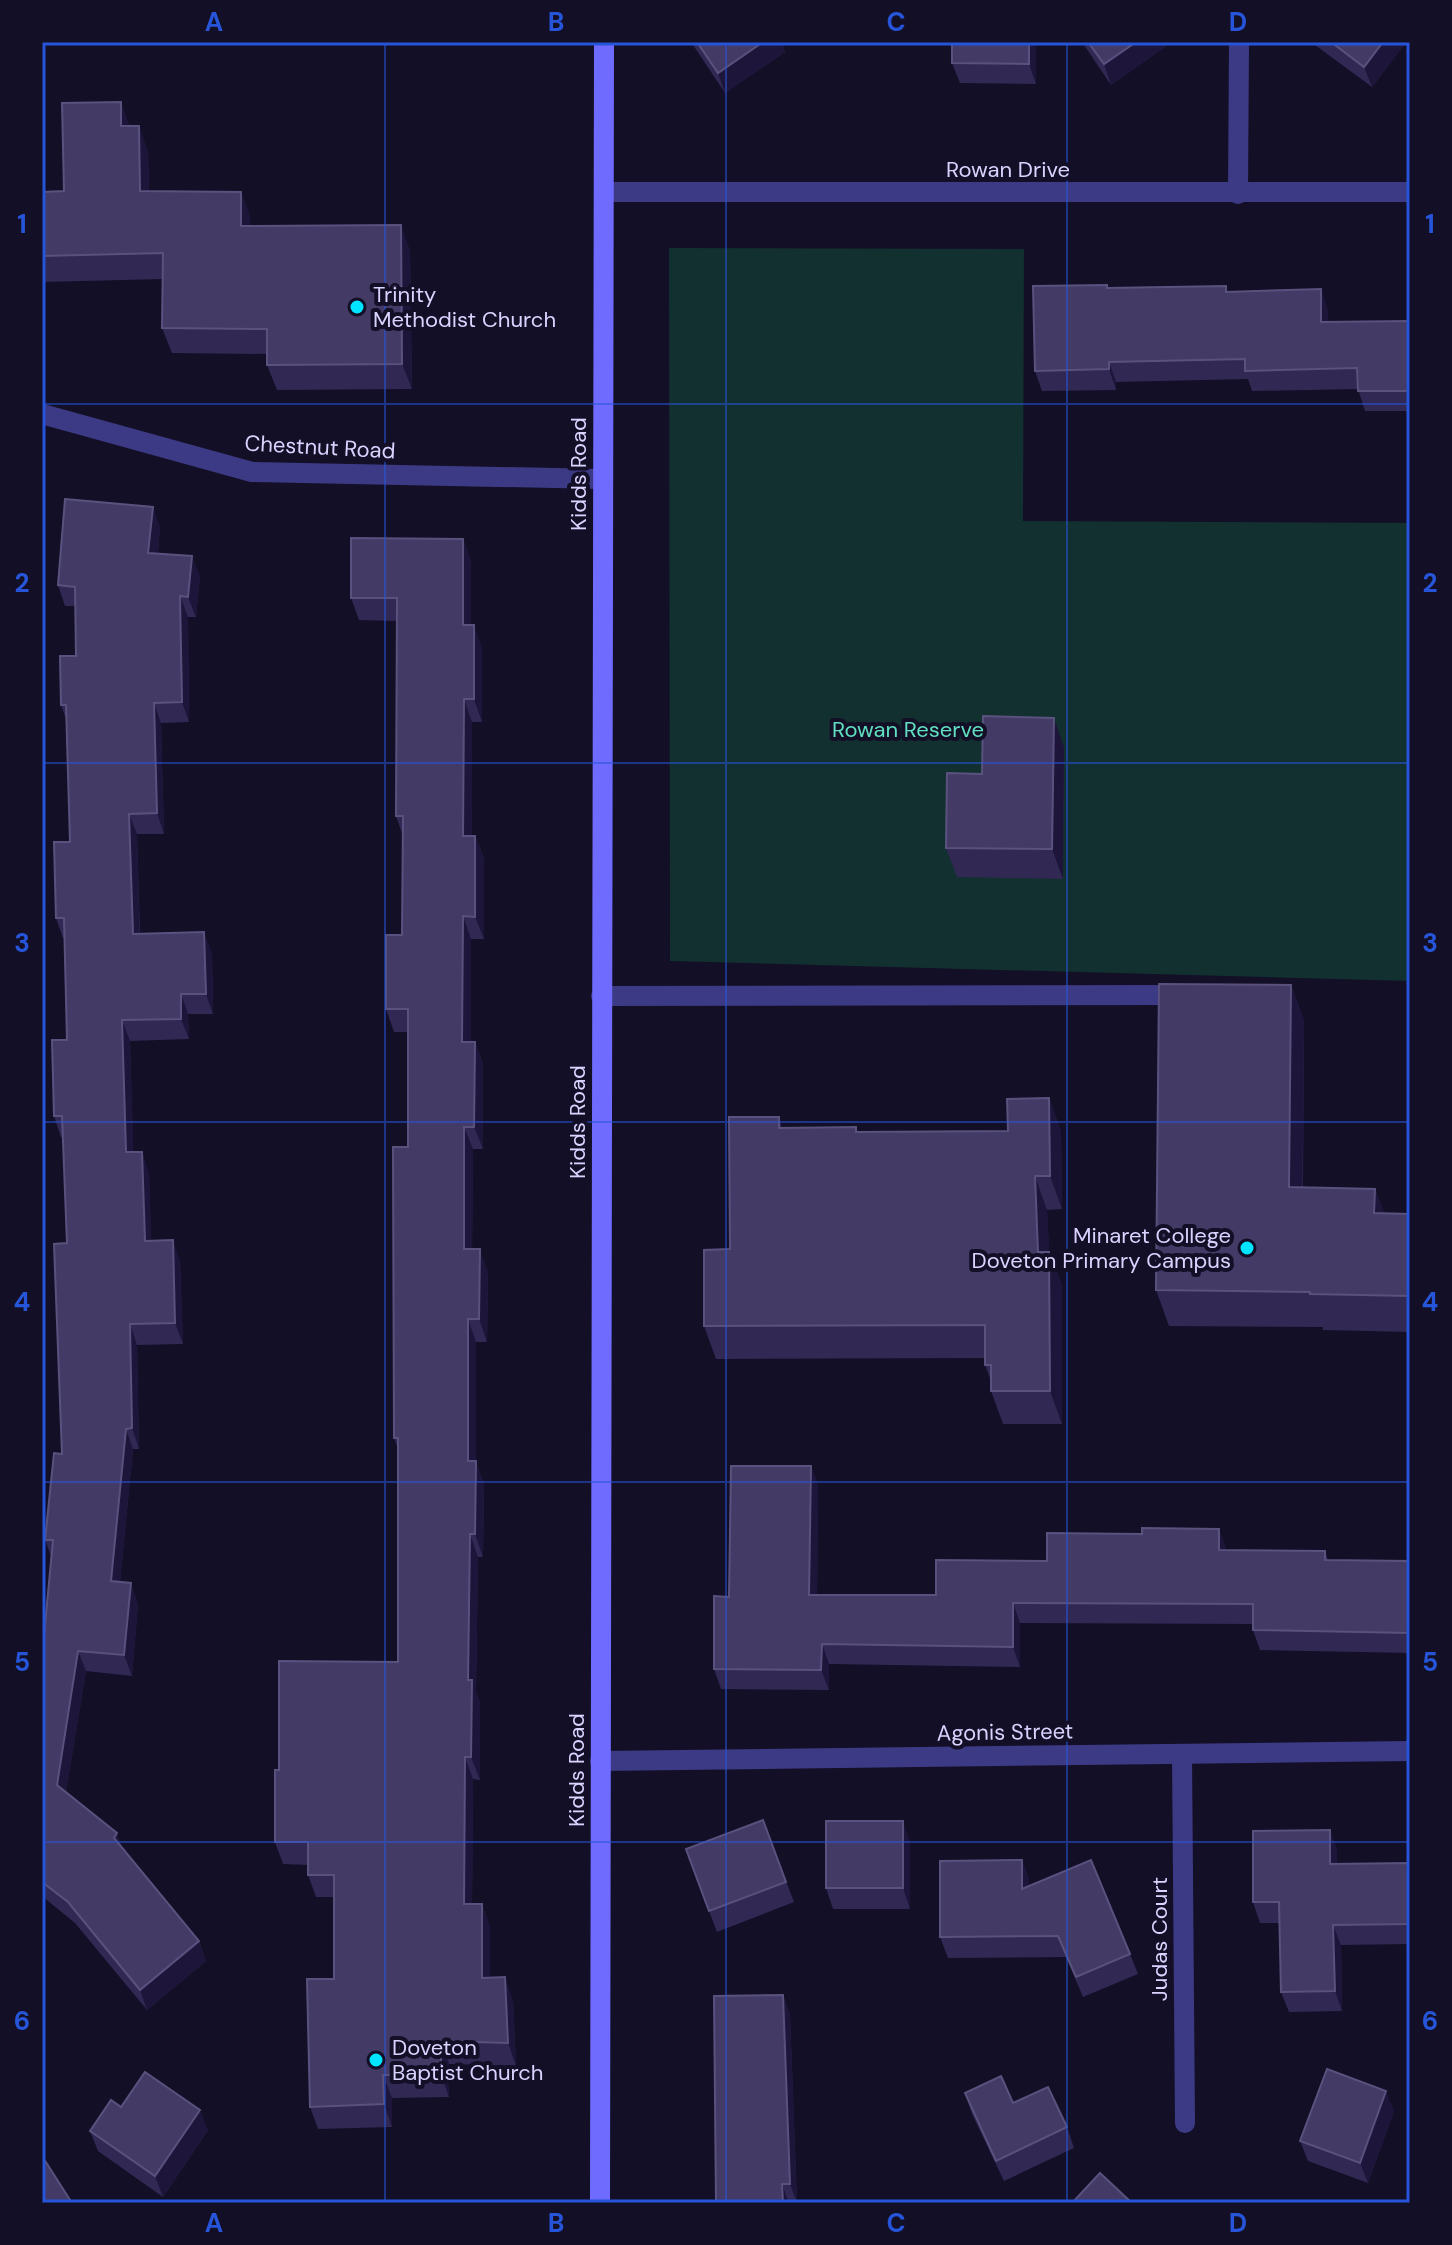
<svg xmlns="http://www.w3.org/2000/svg" width="1452" height="2245" font-family="'DM Sans',sans-serif">
<rect width="100%" height="100%" fill="#130f26"/>
<path fill="#12302f" d="M669,248L1024,249L1023,521L1410,523V981L670,961Z"/>
<g fill="none" stroke-linecap="round" stroke-linejoin="round">
<path stroke="#3d3a85" stroke-width="20" d="M601,996L1185,995"/>
<g stroke="#3d3a85" stroke-width="20">
<path d="M1238,194L1239,42"/>
<path d="M1182,1754L1185,2123"/>
<path d="M600,1761L1410,1751"/>
</g>
<g stroke="#3d3a85" stroke-width="20">
<path d="M605,192H1410"/>
<path d="M42,414L252,472L602,479"/>
</g>
<path stroke="#6f6bff" stroke-width="20" d="M600,2203L604,42"/>
</g>
<g fill="#312854">
<path d="M691,42H782L785,52L725,93Z"/>
<path d="M952,42H1036V84L960,83L952,63Z"/>
<path d="M1082,42H1172L1111,85Z"/>
<path d="M1311,42H1406L1372,87Z"/>
<path d="M121,102L129,126L148,151L149,191L241,192L250,217V226L410,250L412,389L277,390L267,365V354L172,353L162,328L163,279L42,282V192L64,191Z"/>
<path d="M1108,288L1228,292L1328,310V322L1410,321V411H1365L1358,389L1252,391L1248,379L1116,382V390L1042,391L1035,371Z"/>
<path d="M160,527L158,553L200,576L196,617H188L189,722L161,723L164,834H137L140,934L212,953L213,1014H188L189,1039L130,1041L133,1152L149,1172L151,1241L180,1261L183,1344L137,1345L139,1449H133L120,1582L138,1604L132,1676L86,1671L66,1792L123,1849L199,1941L206,1961L147,2010L75,1923L42,1896V1657L51,1556L45,1540L62,1454L67,1243L63,1137H61L54,1116L67,1040L64,938H63L56,918L70,842L66,719L61,705L76,656L75,606H65L58,585Z"/>
<path d="M463,539L471,561V625L482,648V722H472V836H475L484,858V939H471V1042H475L483,1064V1149H473L472,1249L488,1272L487,1342H476V1462L484,1484L483,1557H478L476,1692L480,1702V1780L473,1779L472,1904H482L490,1927V1978L513,2000L516,2066L449,2064V2097L392,2098V2127L318,2129L310,2107L334,1979V1897H316L308,1875V1865L283,1864L275,1842L279,1770L398,1662V1449L394,1438L408,1147V1032H394L386,1009L402,935L403,836L396,816L397,621L359,620L351,598Z"/>
<path d="M1064,747L1063,879L957,877L946,848L982,774Z"/>
<path d="M1291,985L1304,1021L1303,1187L1375,1189L1384,1213L1410,1214V1332L1323,1330V1327L1169,1326L1156,1290Z"/>
<path d="M1049,1098L1061,1132L1062,1209L1047,1210L1049,1252L1062,1285V1424H1003L991,1391V1381L985,1365V1358L716,1359L704,1326L730,1249L779,1117L782,1128L856,1127L857,1132L1008,1131Z"/>
<path d="M811,1466L818,1486L817,1595H936L1142,1534L1219,1529L1226,1550L1325,1551L1328,1560L1410,1561V1653L1260,1650L1253,1630V1624L1020,1623V1667L829,1664V1690L721,1689L714,1669L729,1597Z"/>
<path d="M763,1820L794,1902L717,1932L686,1849Z"/>
<path d="M1330,1830L1337,1850V1864L1410,1863V1944L1341,1945L1342,2011L1289,2012L1281,1992L1279,1923H1260L1253,1902Z"/>
<path d="M910,1841V1909H833L826,1888Z"/>
<path d="M1022,1860L1029,1880V1886L1130,1954L1138,1974L1083,1997L1066,1957L948,1958L940,1937Z"/>
<path d="M783,1995L790,2015L797,2203H716Z"/>
<path d="M965,2093L1013,2103L1067,2127L1074,2148L1004,2181L972,2114Z"/>
<path d="M121,2107L208,2130L163,2197L98,2151L90,2131Z"/>
<path d="M1394,2111L1368,2183L1308,2161L1300,2141Z"/>
</g>
<g fill="#1d163a">
<path d="M763,42H782L785,52L725,93L718,73Z"/>
<path d="M1029,42H1036V84L1029,64Z"/>
<path d="M1136,42H1172L1111,85L1104,64Z"/>
<path d="M1383,42H1406L1372,87L1364,67Z"/>
<path d="M121,102L130,127L121,126Z"/>
<path d="M139,126L148,151L150,216L140,191Z"/>
<path d="M241,192L250,217V251L241,226Z"/>
<path d="M401,225L410,250L412,389L402,364Z"/>
<path d="M1321,289L1328,310L1329,342L1321,322Z"/>
<path d="M1109,362L1116,382V390L1109,369Z"/>
<path d="M153,507L160,527L156,573L148,553Z"/>
<path d="M463,539L471,561V648L463,625Z"/>
<path d="M192,556L200,576L196,617L188,597Z"/>
<path d="M180,596L188,617L189,722L182,702Z"/>
<path d="M474,625L482,648V722L474,699Z"/>
<path d="M464,699L472,722V858L463,836Z"/>
<path d="M154,703L161,723L164,834L157,813Z"/>
<path d="M1054,718L1064,747L1063,879L1052,849Z"/>
<path d="M129,814L137,834L140,954L133,934Z"/>
<path d="M475,836L484,858V939L475,917Z"/>
<path d="M463,916L471,939V1064L462,1042Z"/>
<path d="M204,932L212,953L213,1014L206,994Z"/>
<path d="M1291,985L1304,1021L1302,1222L1289,1187Z"/>
<path d="M181,994L188,1014L189,1039L181,1019Z"/>
<path d="M122,1020L130,1041L134,1172L126,1152Z"/>
<path d="M475,1042L483,1064V1149L474,1127Z"/>
<path d="M1049,1098L1061,1132L1062,1209L1050,1176Z"/>
<path d="M464,1127L473,1149L472,1272L464,1249Z"/>
<path d="M142,1152L149,1172L152,1262L145,1241Z"/>
<path d="M1035,1176L1047,1210L1050,1266L1049,1252L1062,1285V1424L1050,1391L1038,1252Z"/>
<path d="M1375,1189L1388,1224L1374,1213Z"/>
<path d="M173,1240L180,1261L183,1344L175,1323Z"/>
<path d="M480,1249L488,1272L487,1342L479,1319Z"/>
<path d="M468,1319L476,1342V1462L484,1484L483,1557L475,1534L468,1461Z"/>
<path d="M130,1324L137,1345L139,1449L132,1428Z"/>
<path d="M126,1429L133,1449L118,1602L111,1581Z"/>
<path d="M811,1466L818,1486L817,1615L809,1595Z"/>
<path d="M1219,1529L1226,1548V1570L1219,1550Z"/>
<path d="M470,1534L478,1557L476,1692L480,1702V1780L471,1757L468,1680Z"/>
<path d="M131,1583L138,1604L132,1676L124,1655Z"/>
<path d="M1013,1603L1020,1623V1667L1013,1647Z"/>
<path d="M822,1644L829,1664V1690L821,1670Z"/>
<path d="M78,1651L86,1671L64,1805L57,1785Z"/>
<path d="M465,1757L473,1779L472,1927L464,1904Z"/>
<path d="M903,1821L910,1841V1909L903,1888Z"/>
<path d="M1330,1830L1337,1850V1884L1330,1864Z"/>
<path d="M117,1833L125,1854L114,1838Z"/>
<path d="M1022,1860L1029,1880L1030,1910L1022,1889Z"/>
<path d="M482,1904L490,1927V2000L482,1978Z"/>
<path d="M1333,1925L1341,1945L1342,2011L1335,1991Z"/>
<path d="M199,1941L206,1961L147,2010L140,1990Z"/>
<path d="M505,1977L513,2000L516,2066L508,2043Z"/>
<path d="M783,1995L790,2015L797,2203L790,2184Z"/>
<path d="M441,2041L449,2064V2097L441,2074Z"/>
<path d="M383,2075L392,2098V2127L384,2104Z"/>
<path d="M1386,2091L1394,2111L1368,2183L1360,2163Z"/>
<path d="M200,2110L208,2130L163,2197L155,2176Z"/>
<path d="M782,2184L789,2203H783Z"/>
</g>
<g fill="#433a66" stroke="#5a527e" stroke-width="2">
<path d="M697,42H763L718,73Z"/>
<path d="M952,42H1029V64L952,63Z"/>
<path d="M1088,42H1136L1104,64Z"/>
<path d="M1331,42H1383L1364,67Z"/>
<path d="M121,102V126H139L140,191L241,192V226L401,225L402,364L267,365V329L162,328L163,253L42,256V192L64,191L62,103Z"/>
<path d="M1107,285V288L1226,286V292L1321,289V322L1410,321V391H1358L1357,368L1245,371V359L1109,362V369L1035,371L1033,286Z"/>
<path d="M65,499L153,507L148,553L192,556L188,597L180,596L182,702L154,703L157,813L129,814L133,934L204,932L206,994H181V1019L122,1020L126,1152H142L145,1241L173,1240L175,1323L130,1324L132,1428L126,1429L111,1581L131,1583L124,1655L78,1651L57,1785L117,1833L114,1838L199,1941L140,1990L68,1902L42,1882V1657L53,1540H45L54,1453L62,1454L54,1244L67,1243L62,1116H54L52,1040H67L64,918H56L54,842H70L66,705H61L60,656H76L75,587L58,585Z"/>
<path d="M351,538L463,539V625H474V699H464L463,836H475V917L463,916L462,1042H475L474,1127H464V1249H480L479,1319H468V1461H476L475,1534H470L468,1680H472L471,1757H465L464,1904H482V1978L505,1977L508,2043L441,2041V2074L383,2075L384,2104L310,2107L307,1979H334V1875H308V1842H275V1770H279V1661L398,1662V1438H394L393,1147H408V1009H386V935H402L403,816H396L397,598H351Z"/>
<path d="M983,716L1054,718L1052,849L946,848L947,773L982,774Z"/>
<path d="M1159,984L1291,985L1289,1187L1375,1189L1374,1213L1410,1214V1296L1310,1294V1292L1156,1290Z"/>
<path d="M1049,1098L1050,1176H1035L1038,1252H1049L1050,1391H991V1365H985V1325L704,1326V1250L730,1249L729,1117H779V1128L856,1127V1132L1008,1131L1007,1099Z"/>
<path d="M731,1466H811L809,1595H936V1560L1047,1561V1533L1142,1534V1528L1219,1529V1550L1325,1551V1560L1410,1561V1633L1253,1630V1604L1013,1603V1647L822,1644L821,1670L714,1669V1596L729,1597Z"/>
<path d="M763,1820L786,1882L709,1911L686,1849Z"/>
<rect x="826" y="1821" width="77" height="67"/>
<path d="M1330,1830V1864L1410,1863V1924L1333,1925L1335,1991L1281,1992L1279,1902H1253V1831Z"/>
<path d="M1022,1860V1889L1091,1860L1130,1954L1076,1977L1058,1936L940,1937V1861Z"/>
<path d="M783,1995L790,2184H782L783,2203H716L714,1996Z"/>
<path d="M1327,2069L1386,2091L1360,2163L1300,2141Z"/>
<path d="M145,2072L200,2110L155,2176L90,2131L111,2100L121,2107Z"/>
<path d="M1001,2076L1013,2103L1048,2087L1067,2127L996,2161L965,2093Z"/>
<path d="M42,2156L72,2203H42Z"/>
<path d="M1100,2173L1132,2203H1072Z"/>
</g>
<path fill="none" stroke="#2655da" stroke-width="2" stroke-opacity="0.55" d="M385,42V2203M726,42V2203M1067,42V2203M42,404H1410M42,763H1410M42,1122H1410M42,1482H1410M42,1842H1410"/>
<g fill="#00e5ff" stroke="#130f26" stroke-width="3">
<circle cx="357" cy="307" r="8"/>
<circle cx="1247" cy="1248" r="8"/>
<circle cx="376" cy="2060" r="8"/>
</g>
<g text-anchor="middle" dominant-baseline="central" stroke-width="8" stroke-linejoin="round" paint-order="stroke">
<g font-size="22" fill="#d9d4ff" stroke="#130f26">
<text x="1008" y="169">Rowan Drive</text>
<text transform="translate(320 447) rotate(3)">Chestnut Road</text>
<text transform="translate(578 474) rotate(-90)">Kidds Road</text>
<text transform="translate(577 1122) rotate(-90)">Kidds Road</text>
<text transform="translate(1005 1732) rotate(-1)">Agonis Street</text>
<text transform="translate(576 1770) rotate(-90)">Kidds Road</text>
<text transform="translate(1159 1939) rotate(-90)">Judas Court</text>
</g>
<g font-size="22" fill="#d9d4ff" stroke="#130f26" text-anchor="start">
<text x="373" y="294">Trinity<tspan x="373" dy="25">Methodist Church</tspan></text>
<text x="1231" y="1235" text-anchor="end">Minaret College<tspan x="1231" dy="25">Doveton Primary Campus</tspan></text>
<text x="392" y="2047">Doveton<tspan x="392" dy="25">Baptist Church</tspan></text>
</g>
<g font-size="22" fill="#5fe0c0" stroke="#130f26">
<text x="908" y="729">Rowan Reserve</text>
</g>
</g>
<rect width="1452" height="2245" fill="none" stroke="#130f26" stroke-width="88"/>
<rect x="44" y="44" width="1364" height="2157" fill="none" stroke="#2655da" stroke-width="3"/>
<g font-size="26" text-anchor="middle" font-weight="bold" fill="#2655da">
<text x="214" y="31">A</text>
<text x="556" y="31">B</text>
<text x="896" y="31">C</text>
<text x="1238" y="31">D</text>
<text x="22" y="233">1</text>
<text x="1430" y="233">1</text>
<text x="22" y="592">2</text>
<text x="1430" y="592">2</text>
<text x="22" y="952">3</text>
<text x="1430" y="952">3</text>
<text x="22" y="1311">4</text>
<text x="1430" y="1311">4</text>
<text x="22" y="1671">5</text>
<text x="1430" y="1671">5</text>
<text x="22" y="2030">6</text>
<text x="1430" y="2030">6</text>
<text x="214" y="2232">A</text>
<text x="556" y="2232">B</text>
<text x="896" y="2232">C</text>
<text x="1238" y="2232">D</text>
</g>
</svg>
